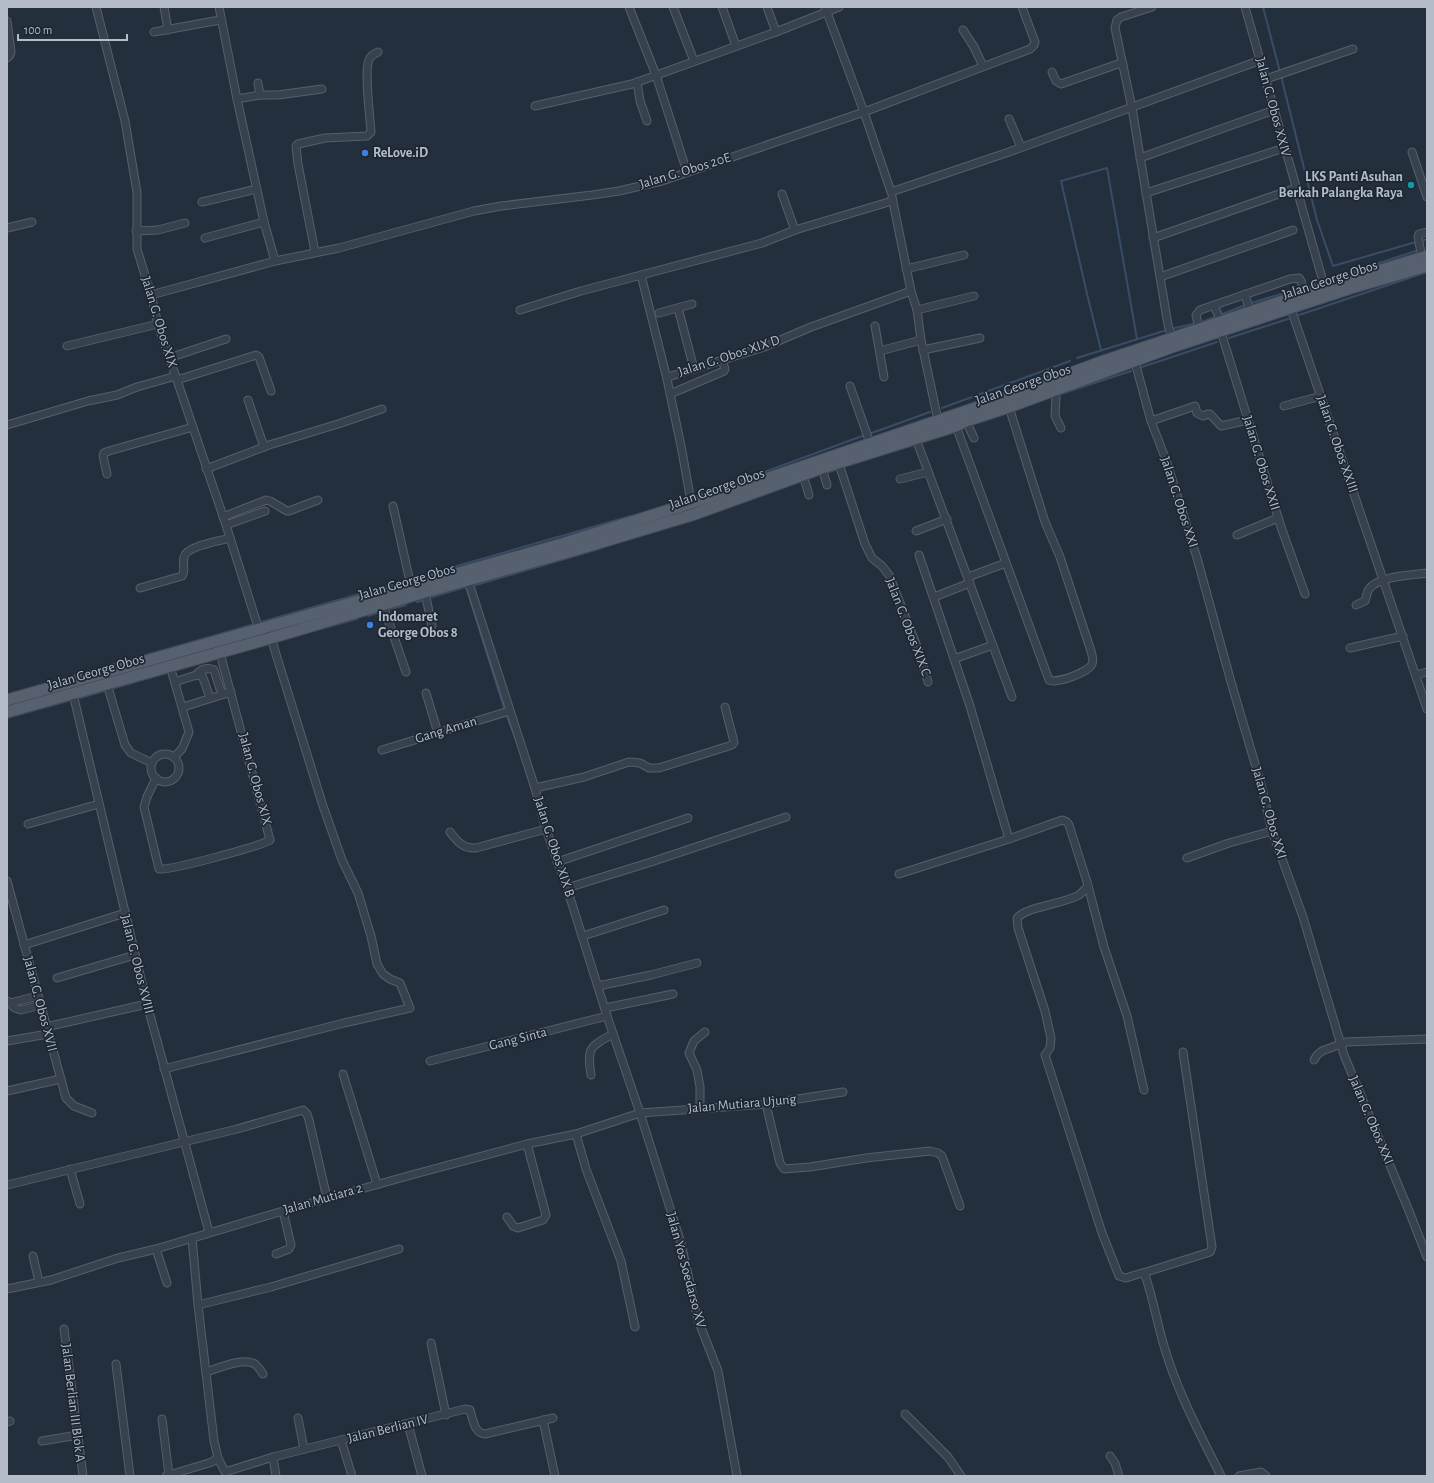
<svg xmlns="http://www.w3.org/2000/svg" width="1434" height="1483" font-family="'Alegreya Sans',sans-serif">
<rect width="100%" height="100%" fill="#242f3e"/>
<g fill="none" stroke-linecap="round" stroke-linejoin="round">
<g stroke="#394c67" stroke-width="2">
<path d="M1263,7L1280,72"/>
<path d="M1281,76L1317,220L1333,266L1416,242"/>
<path d="M1421,241L1427,239"/>
<path d="M1305,287L1419,250"/>
<path d="M1299,315L1427,272"/>
<path d="M1171,329L1202,322L1248,304L1300,288"/>
<path d="M1229,338L1288,319"/>
<path d="M1101,350L1088,298L1061,181L1107,168L1137,339"/>
<path d="M1077,358L1167,330"/>
<path d="M1142,367L1217,342"/>
<path d="M1061,394L1131,371"/>
<path d="M942,408L1070,361"/>
<path d="M869,434L930,412"/>
<path d="M829,472L835,470"/>
<path d="M810,478L818,475"/>
<path d="M723,487L865,435"/>
<path d="M476,585L602,548"/>
<path d="M432,597L466,587L505,711"/>
<path d="M417,602L421,601"/>
<path d="M391,609L406,605"/>
<path d="M368,616L380,612"/>
<path d="M302,634L357,619"/>
<path d="M28,689L631,516"/>
<path d="M80,698L166,673"/>
<path d="M506,714L518,745"/>
<path d="M7,718L68,701"/>
</g>
<defs>
<g id="street">
<path d="M96,7L125,121L137,192V249L151,295L158,324L226,525L259,630"/>
<path d="M164,7L168,30"/>
<path d="M219,7L237,99L264,222L275,261"/>
<path d="M629,7L656,75L687,172"/>
<path d="M673,7L694,61"/>
<path d="M722,7L736,46"/>
<path d="M767,7L776,32"/>
<path d="M825,7L864,112L891,192L1009,152L1261,60"/>
<path d="M1152,7L1121,17L1117,20L1115,28L1132,108L1168,325L1173,341"/>
<path d="M1245,7L1326,292"/>
<path d="M7,21L11,52L10,55L7,58"/>
<path d="M963,30L974,47L983,66"/>
<path d="M154,32L220,20"/>
<path d="M1052,72L1056,81L1061,84L1118,64H1123"/>
<path d="M1266,79L1353,49"/>
<path d="M637,82L640,101L647,121"/>
<path d="M258,83L260,95"/>
<path d="M237,99L260,95H278L322,89"/>
<path d="M535,106L632,84L776,32L839,7"/>
<path d="M1009,119L1021,147"/>
<path d="M1412,152L1427,197"/>
<path d="M1140,158L1274,110"/>
<path d="M1146,193L1284,148"/>
<path d="M782,194L795,230"/>
<path d="M892,197L911,291L917,310L921,340L938,420"/>
<path d="M202,202L257,189"/>
<path d="M7,228L32,222"/>
<path d="M136,231L158,230L185,223"/>
<path d="M205,238L264,222"/>
<path d="M1153,238L1296,188"/>
<path d="M315,252L298,164L296,146L298,144L325,138L367,136L371,132C370,117 364,71 369,60C370,56 374,54 378,52"/>
<path d="M1422,258L1418,237L1419,234L1427,232"/>
<path d="M906,269L964,255"/>
<path d="M641,275L667,379"/>
<path d="M1160,277L1293,230"/>
<path d="M1245,294L1250,312"/>
<path d="M151,295L275,261L339,248L474,211L501,206L592,195L619,191L662,181L864,112L1030,49L1034,45L1035,42L1022,7"/>
<path d="M1214,305L1221,322"/>
<path d="M678,308L694,369"/>
<path d="M1291,309L1427,709"/>
<path d="M520,310L581,291L762,243L795,230L892,201"/>
<path d="M917,310L974,296"/>
<path d="M659,313L692,304"/>
<path d="M875,326L884,377"/>
<path d="M1199,329L1196,315L1200,310L1290,279L1299,278L1301,281L1305,294"/>
<path d="M1221,332L1281,527L1305,594"/>
<path d="M67,346L158,324"/>
<path d="M923,350L980,338"/>
<path d="M880,351L921,340"/>
<path d="M169,358L226,339"/>
<path d="M1135,362L1151,421L1166,460L1197,558L1231,682L1261,784L1272,831L1303,917L1344,1055L1409,1211L1427,1257"/>
<path d="M177,380L256,355L259,357L271,391"/>
<path d="M850,386L870,443"/>
<path d="M1054,390L1056,397L1055,416L1061,428"/>
<path d="M670,394L724,371L725,369L722,360"/>
<path d="M248,400L264,447"/>
<path d="M1284,406L1321,396"/>
<path d="M966,421L974,438"/>
<path d="M1151,421L1195,406L1197,413L1203,416L1208,414H1210L1221,426L1248,420"/>
<path d="M7,425L88,401L117,395L137,387L176,376"/>
<path d="M956,426L1049,680C1057,684 1089,672 1092,664C1094,660 1092,655 1091,651L1060,557L1045,522L1009,407"/>
<path d="M916,439L1012,697"/>
<path d="M839,464L865,544L872,558L882,566L889,575L918,649L928,682"/>
<path d="M822,468L827,485"/>
<path d="M206,469L269,445L338,424L382,409"/>
<path d="M107,474L103,456L104,453L109,451L193,427"/>
<path d="M803,475L809,495"/>
<path d="M900,479L928,472"/>
<path d="M691,502L682,451L667,379L668,377L764,347L811,327L911,291"/>
<path d="M393,506L411,586"/>
<path d="M223,517L266,500L270,501L287,511H289L318,500"/>
<path d="M226,525L265,511"/>
<path d="M916,531L947,519"/>
<path d="M1237,535L1278,518"/>
<path d="M919,555L970,706L1009,839L1062,820L1067,822L1069,825L1087,882L1104,947L1127,1016L1144,1090"/>
<path d="M968,577L1006,563"/>
<path d="M468,580L535,788L546,829L567,888L607,1016L640,1113L681,1243L698,1320L718,1371L737,1476"/>
<path d="M140,588L182,576C186,570 182,564 184,557C186,546 220,541 230,538"/>
<path d="M425,592L432,626"/>
<path d="M934,597L970,583"/>
<path d="M383,605L406,672"/>
<path d="M1356,605L1365,601C1367,597 1366,593 1369,589C1378,576 1412,575 1427,573"/>
<path d="M1350,648L1403,636"/>
<path d="M954,659L993,645"/>
<path d="M170,666L189,732L182,749L174,757"/>
<path d="M196,675C201,669 207,667 214,670L220,689L224,694"/>
<path d="M1416,675L1427,672"/>
<path d="M175,682L193,676L202,675L210,698"/>
<path d="M107,684L125,745L131,753L152,763"/>
<path d="M426,693L438,733"/>
<path d="M73,694L147,1004L209,1232"/>
<path d="M183,707L231,692"/>
<path d="M382,750L509,711"/>
<circle cx="165" cy="768" r="14"/>
<path d="M156,778L147,797L144,807L159,869C169,871 261,846 270,840L220,653"/>
<path d="M535,788L584,777L629,762L640,763L649,768H659L732,745L734,742L725,707"/>
<path d="M28,824L99,804"/>
<path d="M450,832C457,841 463,849 476,848L546,829"/>
<path d="M1187,858L1229,843L1272,831"/>
<path d="M557,862L688,818"/>
<path d="M899,874L1009,839"/>
<path d="M7,881L66,1098L74,1106L92,1113"/>
<path d="M1088,886C1085,889 1082,893 1079,895C1064,904 1028,906 1017,918L1018,928L1045,1011L1051,1038L1050,1048L1045,1055L1102,1233L1119,1276L1126,1278L1142,1273L1145,1275C1153,1298 1157,1323 1164,1346C1177,1391 1200,1434 1221,1476"/>
<path d="M567,888L648,863L786,817"/>
<path d="M583,936L664,910"/>
<path d="M24,945L125,913"/>
<path d="M57,978L135,955"/>
<path d="M598,986L651,975L697,963"/>
<path d="M7,1001L15,1008L21,1010L41,1005"/>
<path d="M10,1003L38,996"/>
<path d="M605,1008L673,994"/>
<path d="M46,1027L147,1004"/>
<path d="M7,1041L48,1034"/>
<path d="M1314,1060L1317,1055L1322,1051L1346,1042L1427,1039"/>
<path d="M430,1061L607,1016"/>
<path d="M164,1069L344,1023L410,1008L400,983L390,979L383,974L377,964L371,936L358,893L342,860L323,806L271,638"/>
<path d="M343,1074L377,1184"/>
<path d="M591,1075C587,1048 589,1047 613,1034"/>
<path d="M7,1091L61,1079"/>
<path d="M766,1104L780,1163L784,1169L810,1167L866,1158L930,1151L938,1153L942,1156L960,1206"/>
<path d="M700,1108V1087L697,1070L689,1053L694,1041L705,1032"/>
<path d="M576,1134L586,1169L621,1261L635,1327"/>
<path d="M70,1169L80,1204"/>
<path d="M7,1185L237,1129L303,1110L307,1114L309,1120L327,1198"/>
<path d="M507,1217L513,1226L518,1228L543,1220L546,1215L527,1144"/>
<path d="M192,1238L198,1305L214,1441L218,1458L225,1472L273,1457L465,1409L470,1410C473,1419 474,1433 485,1434L553,1418"/>
<path d="M156,1249L167,1283"/>
<path d="M276,1254L289,1249L291,1245L283,1211"/>
<path d="M33,1256L39,1282"/>
<path d="M1143,1273L1210,1252L1212,1247L1183,1052"/>
<path d="M7,1289L51,1280L118,1258L156,1249L286,1210L415,1174L527,1144L576,1134L640,1113L766,1104L843,1092"/>
<path d="M198,1305L271,1287L399,1249"/>
<path d="M64,1329L83,1476"/>
<path d="M431,1343L446,1415"/>
<path d="M116,1364L130,1476"/>
<path d="M206,1372C219,1368 243,1357 255,1364C259,1367 261,1371 263,1374"/>
<path d="M905,1414L948,1457L961,1476"/>
<path d="M298,1418L304,1449"/>
<path d="M162,1419L169,1475"/>
<path d="M543,1420L555,1476"/>
<path d="M7,1422L10,1421"/>
<path d="M408,1424L422,1476"/>
<path d="M341,1440L352,1476"/>
<path d="M42,1441L78,1435"/>
<path d="M1110,1456L1115,1463L1119,1476"/>
<path d="M273,1457L276,1476"/>
<path d="M166,1476L212,1462L218,1458"/>
<path d="M1239,1476L1261,1472L1266,1476"/>
</g>
<g id="primary">
<path d="M7,700L562,544L754,483L993,402L1101,362L1310,292L1427,256"/>
<path d="M7,712L271,638L425,592L572,551L695,514L822,468L956,426L966,421L1009,407L1175,346L1351,288L1427,266"/>
</g>
</defs>
<use href="#street" stroke="#565f6c" stroke-width="9"/>
<use href="#primary" stroke="#414a57" stroke-width="13"/>
<use href="#street" stroke="#38414e" stroke-width="7"/>
<use href="#primary" stroke="#56606e" stroke-width="11"/>
</g>
<g fill="#3f7fe0" stroke="#1d2633" stroke-width="1.5">
<circle cx="365" cy="153" r="4"/>
<circle cx="370" cy="625" r="4"/>
</g>
<circle fill="#0f9aa8" stroke="#1d2633" stroke-width="1.5" cx="1411" cy="185" r="4"/>
<g text-anchor="middle" dominant-baseline="central" stroke-width="3.5" stroke-linejoin="round" paint-order="stroke">
<g font-size="14" fill="#b4bcc9" stroke="#1d2633">
<text transform="translate(1273 107) rotate(75)">Jalan G. Obos XXIV</text>
<text transform="translate(685 171) rotate(-17)">Jalan G. Obos 20E</text>
<text transform="translate(1330 280) rotate(-18)">Jalan George Obos</text>
<text transform="translate(159 322) rotate(73)">Jalan G. Obos XIX</text>
<text transform="translate(729 356) rotate(-18)">Jalan G. Obos XIX D</text>
<text transform="translate(1023 385) rotate(-19)">Jalan George Obos</text>
<text transform="translate(1337 444) rotate(71)">Jalan G. Obos XXIII</text>
<text transform="translate(1261 463) rotate(73)">Jalan G. Obos XXII</text>
<text transform="translate(717 489) rotate(-19)">Jalan George Obos</text>
<text transform="translate(1179 502) rotate(72)">Jalan G. Obos XXI</text>
<text transform="translate(407 582) rotate(-16)">Jalan George Obos</text>
<text transform="translate(908 627) rotate(69)">Jalan G. Obos XIX C</text>
<text transform="translate(96 672) rotate(-16)">Jalan George Obos</text>
<text transform="translate(446 730) rotate(-17)">Gang Aman</text>
<text transform="translate(255 779) rotate(75)">Jalan G. Obos XIX</text>
<text transform="translate(1269 813) rotate(74)">Jalan G. Obos XXI</text>
<text transform="translate(554 847) rotate(72)">Jalan G. Obos XIX B</text>
<text transform="translate(137 964) rotate(76)">Jalan G. Obos XVIII</text>
<text transform="translate(40 1004) rotate(75)">Jalan G. Obos XVII</text>
<text transform="translate(518 1039) rotate(-14)">Gang Sinta</text>
<text transform="translate(742 1104) rotate(-5)">Jalan Mutiara Ujung</text>
<text transform="translate(1371 1120) rotate(67)">Jalan G. Obos XXI</text>
<text transform="translate(323 1199) rotate(-16)">Jalan Mutiara 2</text>
<text transform="translate(686 1270) rotate(75)">Jalan Yos Soedarso XV</text>
<text transform="translate(73 1403) rotate(83)">Jalan Berlian III Blok A</text>
<text transform="translate(388 1429) rotate(-14)">Jalan Berlian IV</text>
</g>
<g font-size="14" font-weight="bold" fill="#b4bcc9" stroke="#1d2633" text-anchor="start">
<text x="373" y="153">ReLove.iD</text>
<text x="1403" y="177" text-anchor="end">LKS Panti Asuhan<tspan x="1403" dy="16">Berkah Palangka Raya</tspan></text>
<text x="378" y="617">Indomaret<tspan x="378" dy="16">George Obos 8</tspan></text>
</g>
</g>
<rect width="1434" height="1483" fill="none" stroke="#b4bcc9" stroke-width="16"/>
<path d="M18 34v6h109v-6" fill="none" stroke="#b4bcc9" stroke-width="2"/>
<text x="24" y="34" font-size="12" fill="#b4bcc9" stroke="#1d2633" stroke-width="3" paint-order="stroke">100 m</text>
</svg>
